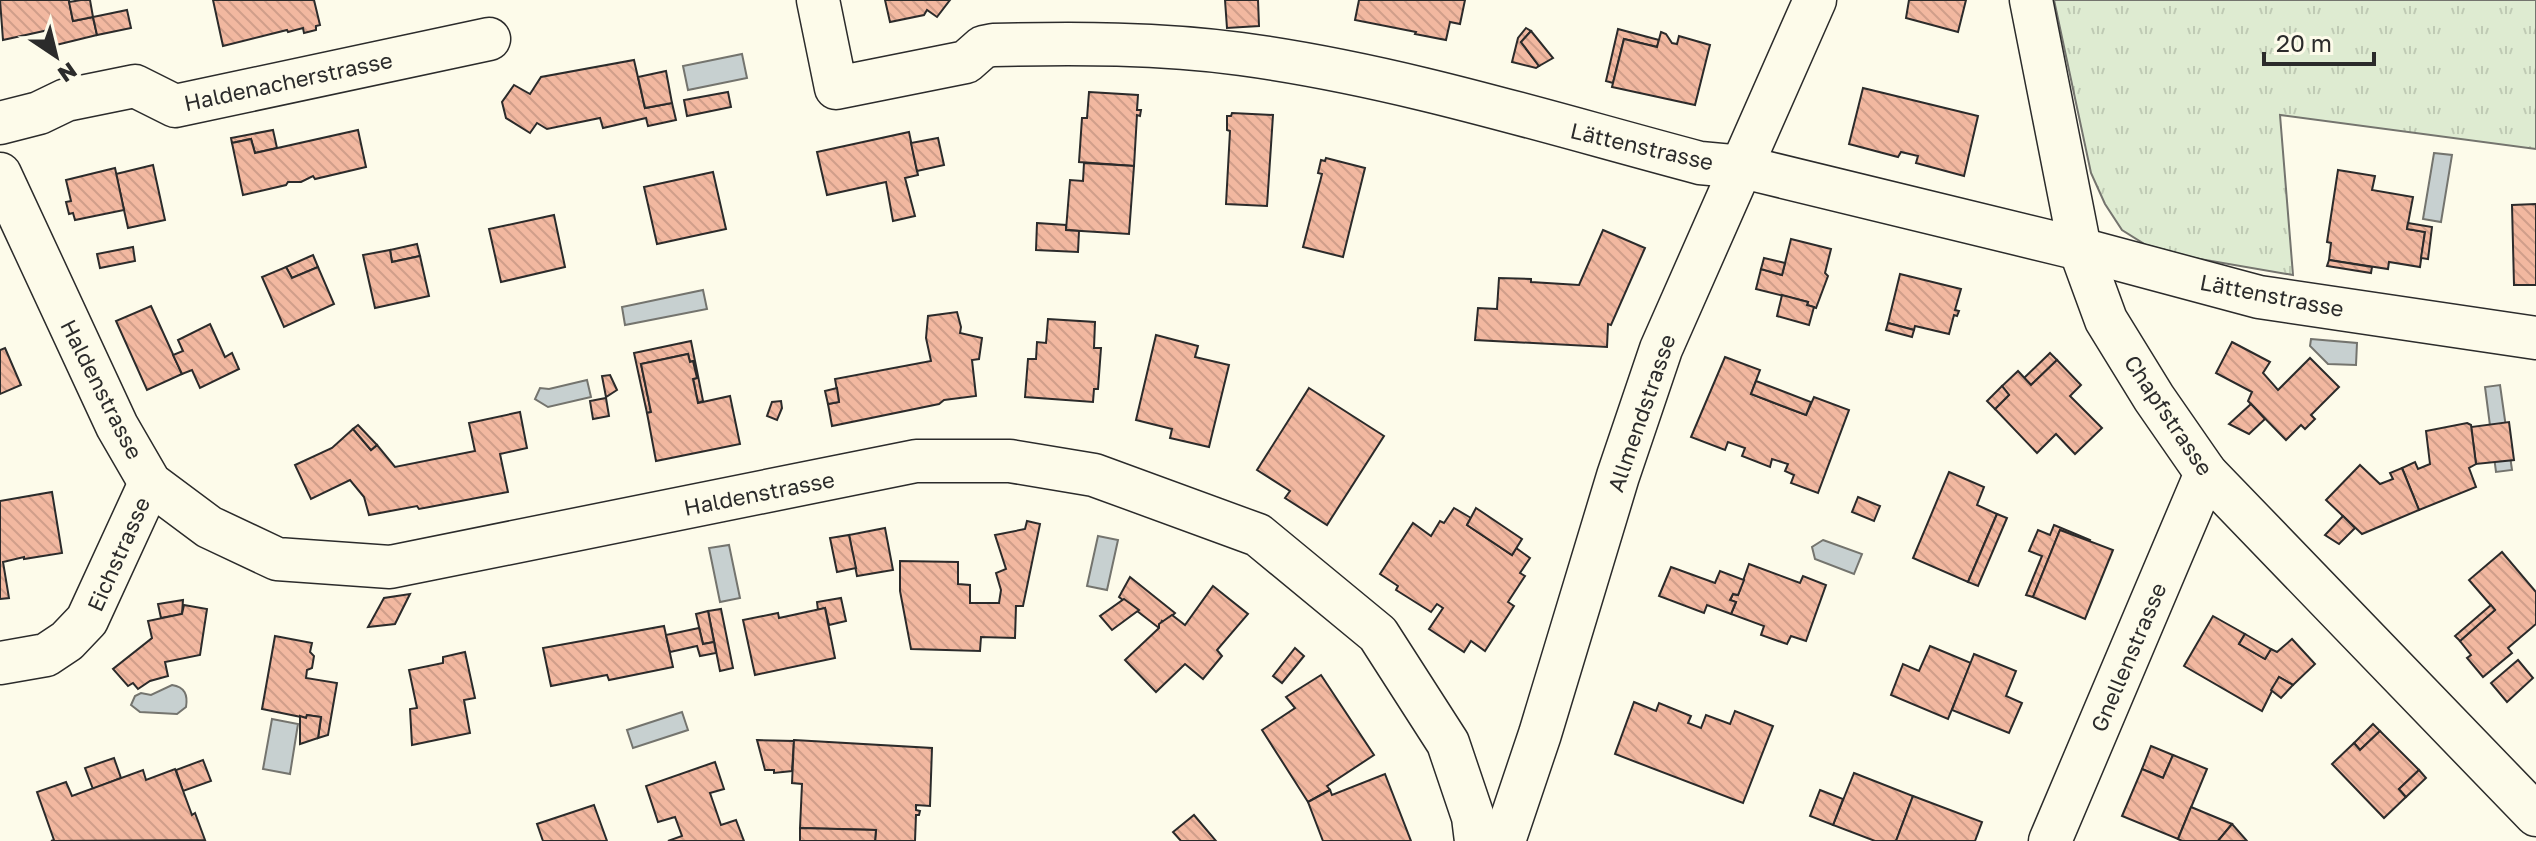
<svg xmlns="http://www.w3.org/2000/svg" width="2536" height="841" font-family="'Golos Text',sans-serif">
<defs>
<pattern id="grass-tufts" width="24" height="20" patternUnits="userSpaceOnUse" patternTransform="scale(2)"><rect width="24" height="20" fill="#deebd1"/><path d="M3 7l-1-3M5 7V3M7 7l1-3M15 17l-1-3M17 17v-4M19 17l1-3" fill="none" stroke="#bfcab4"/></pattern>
<pattern id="building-back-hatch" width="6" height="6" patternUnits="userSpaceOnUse" patternTransform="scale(2)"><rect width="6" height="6" fill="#f2b8a0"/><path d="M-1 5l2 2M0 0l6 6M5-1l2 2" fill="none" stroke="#d09e8a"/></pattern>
</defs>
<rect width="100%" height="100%" fill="#fdfbea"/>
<path fill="url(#grass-tufts)" stroke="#74746e" stroke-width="2" d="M2054,0H2536V149L2280,115L2293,275L2194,258L2146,245L2122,230L2105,204L2091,173Z"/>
<g fill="#c7d0d0" stroke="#74746e" stroke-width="2">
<path d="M742,54L747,78L688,90L683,66Z"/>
<path d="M2434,153L2452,155L2441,222L2423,219Z"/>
<path d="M703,290L707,309L625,325L622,307Z"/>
<path d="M2311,339L2357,343L2356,365L2328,364L2310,346Z"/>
<path d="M587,380L591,397L548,407L535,399L540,388L549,389Z"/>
<path d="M2500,385L2512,470L2496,472L2485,387Z"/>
<path d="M1098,536L1118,540L1107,590L1087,586Z"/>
<path d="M1823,540L1862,554L1854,574L1815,559L1812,547Z"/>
<path d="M729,545L740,598L720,602L709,548Z"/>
<path d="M172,685C185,687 188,695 186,707L177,714L140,712L131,705L135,696L141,693L151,695Z"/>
<path d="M682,712L688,730L633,748L627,730Z"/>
<path d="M272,719L298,724L290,774L263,769Z"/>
</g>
<g fill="url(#building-back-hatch)" stroke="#2b2b2b" stroke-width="2">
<path d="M0,0H69L73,21L93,17L97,35L56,45L53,29L3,40Z"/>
<path d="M81,0H90L93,17L73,21L69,2Z"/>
<path d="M213,0H314L320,25L316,26V30L304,33L303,28L288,32L287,30L223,46Z"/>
<path d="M885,0H950L937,17L927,10L924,15L890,22Z"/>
<path d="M1225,0H1258L1259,26L1227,28Z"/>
<path d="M1359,0H1465L1460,24L1450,22L1446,40L1415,34L1416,32L1355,20Z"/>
<path d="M1909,0H1966L1958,32L1906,18Z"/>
<path d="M127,10L131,28L97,35L93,17Z"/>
<path d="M1526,28L1531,31L1521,42L1539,66L1536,68L1512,62L1518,38Z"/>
<path d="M1618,29L1659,40L1657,47L1624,39L1613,83L1606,81Z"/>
<path d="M1531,31L1553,58L1539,66L1521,42Z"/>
<path d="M1661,32L1666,34L1672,43L1677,44L1679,36L1710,45L1695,105L1612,87L1624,39L1657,47Z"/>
<path d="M634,60L645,108L672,103L676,120L648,126L646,118L603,128L600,118L547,129L537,123L530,133L506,118L502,102L514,85L530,94L541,77Z"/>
<path d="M666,71L672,103L645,108L638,77Z"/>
<path d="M1863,88L1978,116L1964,176L1916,163L1918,156L1901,152L1898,157L1849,144Z"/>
<path d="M728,92L731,107L687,116L684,100Z"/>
<path d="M1089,92L1138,95L1137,110H1141L1140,116L1137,115L1134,166L1079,162L1082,118H1087Z"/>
<path d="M1232,113L1273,115L1267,206L1226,204L1230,131L1227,130V116H1231Z"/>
<path d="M273,130L277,148L255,153L251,139L232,143L231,138Z"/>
<path d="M358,130L366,167L315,179L313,176L301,182H288L286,185L243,195L232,143L251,139L255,153Z"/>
<path d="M909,132L918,175L905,178L915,216L893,221L886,182L827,195L817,152Z"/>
<path d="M938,138L944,165L917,171L911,143Z"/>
<path d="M1326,158L1365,168L1343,257L1303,247L1322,174L1318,173L1321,160L1325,161Z"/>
<path d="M1084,163L1134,166L1129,234L1066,230L1070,180L1083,181Z"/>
<path d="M153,165L165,220L128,228L116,174Z"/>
<path d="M115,168L124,210L75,220L73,213L69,214L66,202L71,201L66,180Z"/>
<path d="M2338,170L2375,176L2372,190L2413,197L2407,229L2425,232L2420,267L2389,262L2388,269L2329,260L2331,243L2327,242Z"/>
<path d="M713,172L726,229L657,244L644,187Z"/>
<path d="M2536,204V285H2514L2512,205Z"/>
<path d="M554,215L565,267L501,282L489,229Z"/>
<path d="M1037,223L1066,225V230L1079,231L1078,252L1036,250Z"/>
<path d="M2408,223L2432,227L2428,259L2421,258L2425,232L2407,229Z"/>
<path d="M1603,230L1645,248L1611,325L1608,324L1607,347L1475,340L1478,308L1497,309L1499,278L1531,279V282L1579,285Z"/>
<path d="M1791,239L1831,249L1825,273L1828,276L1816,308L1807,305L1808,302L1756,289L1761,269L1782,275Z"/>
<path d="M417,244L420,256L392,262L390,250Z"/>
<path d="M133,247L135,261L100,268L97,254Z"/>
<path d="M390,250L392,262L420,256L429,296L375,308L363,255Z"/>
<path d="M313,255L318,267L292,278L286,267Z"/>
<path d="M1764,258L1785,263L1782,275L1761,269Z"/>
<path d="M2329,260L2372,267L2371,273L2327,266Z"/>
<path d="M286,267L292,278L318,267L334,304L284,327L262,277Z"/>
<path d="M1900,274L1961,289L1955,310L1959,311L1957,316L1954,315L1949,334L1915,326L1914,330L1888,323Z"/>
<path d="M1782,295L1808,302L1807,305L1814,307L1809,325L1777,316Z"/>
<path d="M151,306L182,374L147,390L116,321Z"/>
<path d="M957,312L961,327L960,333L982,338L979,359L972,360L976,396L944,400L939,404L832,426L828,404L839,402L835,379L931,361L926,338L928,316Z"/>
<path d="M1048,319L1095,322L1094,348H1101L1098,389H1094L1093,402L1025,397L1028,359H1036L1037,342L1046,343Z"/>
<path d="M1888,323L1914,330L1912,337L1886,330Z"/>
<path d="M210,324L225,357L232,353L239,369L200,388L192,370L182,374L173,355L183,351L178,340Z"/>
<path d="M1156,335L1198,346L1195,357L1229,365L1209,447L1170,438L1172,429L1136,420Z"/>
<path d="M691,341L703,401L698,403L693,379L697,378L693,361L690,362L688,354L641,364L651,412L647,413L634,353Z"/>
<path d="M2232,342L2270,362L2263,373L2278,390L2310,358L2339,387L2311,415L2315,419L2305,429L2301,425L2286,440L2248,401L2252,392L2216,373Z"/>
<path d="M5,348L21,385L0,394V350Z"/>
<path d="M2050,353L2057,360L2031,385L2024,378Z"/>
<path d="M688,354L690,362L693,361L697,378L693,379L698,403L730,396L740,444L656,461L647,413L651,412L641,364Z"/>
<path d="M1725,357L1760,370L1751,394L1806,415L1814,397L1849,410L1818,493L1791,483L1794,475L1785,471L1788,464L1772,459L1770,467L1742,456L1745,448L1728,442L1725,450L1691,437Z"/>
<path d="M2057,360L2081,385L2070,396L2102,428L2075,454L2056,434L2037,453L1995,409L2009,395L2002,386L2018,371L2031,385Z"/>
<path d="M610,375L617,390L606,397L602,376Z"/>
<path d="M1756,381L1811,402L1806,415L1751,394Z"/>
<path d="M2002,386L2009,395L1995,409L1987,401Z"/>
<path d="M837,388L839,402L828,404L825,391Z"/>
<path d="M1309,388L1384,436L1327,525L1285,498L1290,491L1257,470Z"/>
<path d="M606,398L609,416L593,419L590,401Z"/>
<path d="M781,401L782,408L777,420L767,416L772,402Z"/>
<path d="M2251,404L2265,419L2249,434L2229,424Z"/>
<path d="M520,412L527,448L500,454L508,492L419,509L417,506L369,515L364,497L350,480L311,499L295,465L332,448L353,429L371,450L377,445L395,467L475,451L469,423Z"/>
<path d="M2509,422L2514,460L2476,464L2471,427Z"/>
<path d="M2467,423L2471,425L2476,464L2469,468L2476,487L2419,510L2402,468L2415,462L2418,469L2430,464L2426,431Z"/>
<path d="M358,425L377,445L371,450L353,429Z"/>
<path d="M2360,465L2380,484L2393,479L2390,473L2402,468L2419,510L2362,534L2326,500Z"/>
<path d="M1949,472L1984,487L1977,505L1997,514L1968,582L1913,558Z"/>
<path d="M52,492L62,553L24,559V557L3,562L9,598L0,599V501Z"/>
<path d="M1858,497L1880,506L1874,521L1852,512Z"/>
<path d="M1454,508L1471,518L1467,525L1512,555L1516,548L1530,558L1520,573L1525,576L1508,602L1514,606L1485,651L1471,641L1464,652L1429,629L1443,608L1437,604L1431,612L1396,590L1398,586L1380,574L1413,523L1431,536L1440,521L1444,523Z"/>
<path d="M1476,508L1522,539L1512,555L1467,525Z"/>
<path d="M1997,514L2007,518L1978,586L1968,582Z"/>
<path d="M2343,516L2355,528L2339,544L2325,535Z"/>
<path d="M1027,521L1040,524L1023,606H1016L1015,638L981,637L980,651L911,649L900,591V561L958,562V584L970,585V603H999L1001,590L996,573L1006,569L995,535L1025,529Z"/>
<path d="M2054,525L2090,540L2089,542L2060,530L2033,597L2026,595L2042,556L2029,551L2038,530L2050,535Z"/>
<path d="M885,528L893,570L857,576L849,535Z"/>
<path d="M2060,530L2113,550L2085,619L2033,597Z"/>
<path d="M849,535L856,568L837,572L830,538Z"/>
<path d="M2502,552L2536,592V624L2508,648L2512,653L2483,677L2467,658L2471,655L2460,641L2495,610L2469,580Z"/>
<path d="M1749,564L1800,583L1803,576L1826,585L1806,641L1791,636L1787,644L1761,635L1764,626L1731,614L1736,602L1730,600L1733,594L1738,595Z"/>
<path d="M1671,567L1715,583L1720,571L1744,580L1738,595L1733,594L1730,600L1736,602L1731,614L1707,605L1704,613L1659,596Z"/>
<path d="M1130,577L1175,613L1164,623L1162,621L1159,628L1119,597Z"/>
<path d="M1213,586L1248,614L1217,650L1222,656L1203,679L1185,664L1156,692L1125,660L1159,628V624L1172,615L1185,625Z"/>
<path d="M410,594L395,624L368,627L384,598Z"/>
<path d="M841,598L846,621L829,625L825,608L818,610L817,602Z"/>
<path d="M1124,599L1139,610L1112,630L1100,616Z"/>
<path d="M183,600L182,614L161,618L158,604Z"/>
<path d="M184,605L207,609L200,655L165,662L168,676L150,681L138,689L133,683L128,686L113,669L152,638L148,621L182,614Z"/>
<path d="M2491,605L2495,610L2460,641L2455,636Z"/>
<path d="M825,608L835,658L755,675L743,620L778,613L779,618Z"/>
<path d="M721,609L733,668L720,671L708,611Z"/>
<path d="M708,611L714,642L703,644L696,614Z"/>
<path d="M2213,616L2245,634L2239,644L2265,659L2271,649L2277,652L2292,639L2315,664L2293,685L2279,677L2262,711L2184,666Z"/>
<path d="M664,626L673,667L609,680L607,675L551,686L543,648Z"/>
<path d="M699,628L703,644L714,642L716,653L700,656L697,646L670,652L666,635Z"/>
<path d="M2245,634L2271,649L2265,659L2239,644Z"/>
<path d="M275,636L312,643L310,652L314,656L312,668L307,670L306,678L337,683L328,735L318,738L321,717L307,715L306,718L262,709Z"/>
<path d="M1930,646L1971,663L1948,719L1891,695L1903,664L1919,671Z"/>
<path d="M1295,648L1304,656L1282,683L1273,676Z"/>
<path d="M465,652L475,698L464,700L470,733L412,745L410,709L417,708L409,670L443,663V657Z"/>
<path d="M1974,654L2016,671L2006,696L2022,703L2009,733L1952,710Z"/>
<path d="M2518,660L2533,678L2507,702L2491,683Z"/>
<path d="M1321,675L1374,755L1327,786L1330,790L1308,802L1262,730L1295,708L1286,697Z"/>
<path d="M2279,677L2293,685L2281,698L2271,690Z"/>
<path d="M1634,702L1656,711L1659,703L1691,716L1688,723L1701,728L1706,715L1730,724L1735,711L1773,726L1743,803L1615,754Z"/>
<path d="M307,715L321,717L318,738L300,744V716L306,718Z"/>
<path d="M2373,724L2380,731L2360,750L2354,743Z"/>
<path d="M2380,731L2419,770L2399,789L2406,797L2384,818L2332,764L2354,743L2360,750Z"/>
<path d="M757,740L794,741L792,771L774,773V770H765Z"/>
<path d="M794,740L932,748L930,806L916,805V810L920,811L919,815H916L915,841H875L876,830L800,828L802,784L792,783Z"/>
<path d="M2151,746L2173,755L2163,778L2142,769Z"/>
<path d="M2173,755L2207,769L2178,839L2122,816L2142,769L2163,778Z"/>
<path d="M114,758L121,778L93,789L85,768Z"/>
<path d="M203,760L211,781L183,791L176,770Z"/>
<path d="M715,762L724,789L710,793L721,825L736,820L744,841H668L682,836L675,817L658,822L646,786Z"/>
<path d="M175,769L192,815L195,813L205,840L51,841L54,840L37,792L66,782L72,796L143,770L146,780Z"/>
<path d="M2419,770L2426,778L2406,797L2399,789Z"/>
<path d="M1854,773L1913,796L1896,841H1875L1833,825Z"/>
<path d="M1385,774L1411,841H1323L1308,802L1330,790L1332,795Z"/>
<path d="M1820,790L1843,799L1833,825L1810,816Z"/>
<path d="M1913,796L1982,822L1975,841H1896Z"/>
<path d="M594,805L607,841H543L537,824Z"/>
<path d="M2191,807L2232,824L2218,841H2182L2178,839Z"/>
<path d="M1194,815L1216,841H1181L1173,832Z"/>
<path d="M2232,824L2247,841H2218Z"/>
<path d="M800,828L876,830L875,841H800Z"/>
</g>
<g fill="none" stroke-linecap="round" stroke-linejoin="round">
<defs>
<g id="minor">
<path d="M818,0L836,88L966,62L983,47L993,45C1076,43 1159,43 1241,54C1397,75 1549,123 1700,163L1743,167L2080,249L2259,297L2536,338"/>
<path d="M2031,0L2080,249L2106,320L2154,398L2206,473L2536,815"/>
<path d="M0,123L39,113L66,100L135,86L175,106L489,39"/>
<path d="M0,174L117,426L150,483L209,527L277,559L390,567L916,461H1010L1094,475L1258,535L1378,634L1448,743L1473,817L1476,841"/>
<path d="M0,663L46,655L67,641L87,620L150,483"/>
<path d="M1504,841L1540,734L1618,476L1661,349L1815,0"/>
<path d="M2050,841L2206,473"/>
</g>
</defs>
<use href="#minor" stroke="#2b2b2b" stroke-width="45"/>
<use href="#minor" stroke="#fdfbea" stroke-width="42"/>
</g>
<g text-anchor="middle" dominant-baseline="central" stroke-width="6" stroke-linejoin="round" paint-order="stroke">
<g font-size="22" fill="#2b2b2b" stroke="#fdfbea">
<text transform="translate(288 81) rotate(-12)">Haldenacherstrasse</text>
<text transform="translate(1642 146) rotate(13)">Lättenstrasse</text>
<text transform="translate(2272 295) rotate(11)">Lättenstrasse</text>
<text transform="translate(102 389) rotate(63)">Haldenstrasse</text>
<text transform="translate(1641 413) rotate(-71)">Allmendstrasse</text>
<text transform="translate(2169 415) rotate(56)">Chapfstrasse</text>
<text transform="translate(759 493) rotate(-11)">Haldenstrasse</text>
<text transform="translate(118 554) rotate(-66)">Eichstrasse</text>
<text transform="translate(2128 657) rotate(-67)">Gnellenstrasse</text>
</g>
</g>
<g transform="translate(56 56) rotate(145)" stroke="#fdfbea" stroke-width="6" paint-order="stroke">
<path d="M0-6L14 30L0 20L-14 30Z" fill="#2b2b2b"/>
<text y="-12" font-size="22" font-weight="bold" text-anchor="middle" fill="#2b2b2b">N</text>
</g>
<path d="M2264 52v12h110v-12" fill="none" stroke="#2b2b2b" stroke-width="4"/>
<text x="2276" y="52" font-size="24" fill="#2b2b2b" stroke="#fdfbea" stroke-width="6" paint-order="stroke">20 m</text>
</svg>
